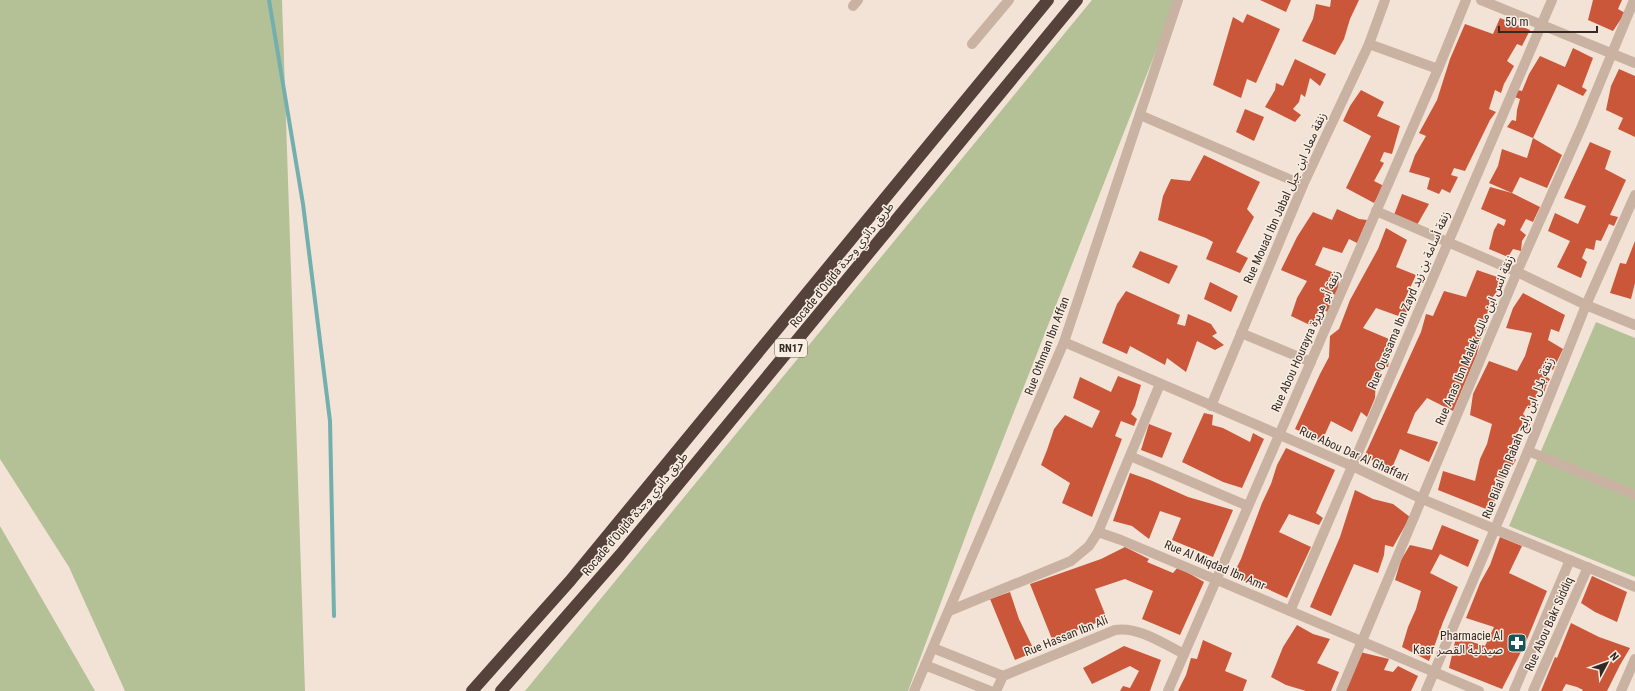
<svg xmlns="http://www.w3.org/2000/svg" width="1635" height="691" font-family="'Roboto Condensed','Noto Sans Arabic',sans-serif">
<rect width="100%" height="100%" fill="#f2e3d6"/>
<g fill="#b4c196">
<path d="M0,0H282L305,691H125L69,567L0,459Z"/>
<path d="M1092,0H1176L973,516L908,691H525Z"/>
<path d="M1596,322L1635,338V577L1509,526Z"/>
<path d="M0,526L95,691H0Z"/>
</g>
<g fill="none" stroke-linecap="round" stroke-linejoin="round">
<path stroke="#74afaf" stroke-width="4" d="M269,0L303,204L330,421L334,616"/>
</g>
<g fill="#cb573a">
<path d="M1260,0H1291L1286,12Z"/>
<path d="M1331,0H1359L1350,19L1344,39L1335,55L1302,41L1313,19L1316,4L1330,7Z"/>
<path d="M1593,0H1622L1618,9L1625,13L1613,31L1588,20Z"/>
<path d="M1247,14L1280,29L1256,83L1247,79L1241,98L1213,85L1233,17L1243,23Z"/>
<path d="M1500,18L1530,30L1522,46L1517,44L1507,61L1514,66L1504,84L1501,93L1495,90L1489,109L1496,112L1490,120L1465,171L1454,168L1451,175L1458,177L1450,193L1442,189L1439,194L1427,189L1430,178L1409,172L1415,155L1426,136L1419,133L1437,100L1450,59L1465,24L1493,34Z"/>
<path d="M1573,48L1593,58L1582,87L1587,90L1583,96L1558,84L1533,138L1507,127L1512,120L1516,121L1517,110L1520,99L1512,96L1517,90L1522,91L1529,74L1540,56L1565,67Z"/>
<path d="M1295,59L1326,74L1320,86L1310,78L1305,97L1301,94L1299,102L1293,109L1301,115L1295,122L1265,107L1275,90L1276,83L1283,86Z"/>
<path d="M1619,69L1635,76V137L1618,129L1623,118L1606,110L1611,86Z"/>
<path d="M1361,90L1384,102L1377,116L1400,126L1392,154L1384,152L1380,161L1384,163L1374,181L1384,186L1374,203L1346,188L1371,136L1343,121L1350,106Z"/>
<path d="M1245,109L1264,117L1254,141L1236,132Z"/>
<path d="M1533,138L1562,155L1547,188L1520,177L1512,193L1489,183L1498,166L1502,149L1527,158Z"/>
<path d="M1590,142L1611,151L1605,169L1626,180L1610,215L1618,217L1614,226L1609,224L1601,241L1596,240L1594,250L1586,248L1582,258L1587,262L1581,278L1557,267L1570,241L1548,231L1555,213L1578,224L1586,206L1564,198Z"/>
<path d="M1204,155L1260,182L1247,209L1254,217L1236,252L1248,258L1240,273L1206,259L1213,242L1206,238L1158,220L1163,196L1171,179L1190,181Z"/>
<path d="M1490,187L1512,193L1540,207L1533,222L1526,219L1520,230L1526,235L1522,241L1521,251L1513,249L1508,257L1489,249L1494,230L1498,223L1504,226L1506,220L1481,209Z"/>
<path d="M1402,194L1429,204L1417,225L1394,215Z"/>
<path d="M1337,209L1359,219L1367,220L1357,243L1349,239L1342,253L1323,247L1315,265L1339,275L1338,296L1331,293L1327,299L1333,303L1328,312L1321,309L1312,326L1291,316L1297,298L1307,281L1281,270L1297,237L1313,212L1332,220Z"/>
<path d="M1386,228L1407,240L1396,267L1416,275L1404,301L1409,305L1404,318L1376,308L1363,328L1396,342L1392,350L1387,347L1382,358L1389,362L1388,367H1383L1376,378L1375,398L1367,417L1361,412L1352,432L1331,421L1322,441L1295,429L1320,374L1329,357L1330,336L1339,329L1350,300L1378,249Z"/>
<path d="M1635,241V283L1631,299L1610,293L1620,263L1626,264Z"/>
<path d="M1140,251L1178,266L1169,284L1132,267Z"/>
<path d="M1477,270L1506,280L1492,298L1483,327H1487L1481,337L1477,354L1453,411L1427,398L1415,413L1407,433L1438,442L1429,462L1400,449L1392,468L1364,457L1421,332L1426,314L1433,316L1444,291L1466,297Z"/>
<path d="M1210,282L1238,296L1231,312L1204,299Z"/>
<path d="M1126,291L1180,315L1177,324L1185,326L1188,314L1211,324L1217,333L1212,336L1224,345L1215,350L1197,341L1186,372L1167,358L1165,365L1130,346L1127,354L1102,343L1117,304Z"/>
<path d="M1523,293L1565,315L1559,332L1551,329L1548,340L1563,349L1553,370L1548,367L1545,376L1550,379L1546,386L1544,393L1538,391L1532,408H1526L1523,414L1531,422L1527,430L1520,427L1508,452L1516,460L1504,479L1497,477L1495,482L1497,491L1494,503H1489L1486,509L1438,490L1443,471L1475,481L1480,459L1487,444L1492,424L1470,415L1473,394L1489,361L1517,371L1525,356L1532,333L1506,328L1513,308Z"/>
<path d="M1118,376L1141,385L1135,406L1131,414L1137,419L1134,426L1121,421L1115,436L1122,439L1092,517L1062,503L1070,483L1041,465L1047,450L1054,429L1065,415L1092,428L1100,411L1073,398L1080,377L1111,392Z"/>
<path d="M1204,413L1213,415L1212,425L1223,428L1250,442L1253,433L1264,439L1242,488L1223,482L1182,462Z"/>
<path d="M1149,424L1172,433L1162,458L1141,450Z"/>
<path d="M1286,448L1335,470L1316,513L1323,518L1319,525L1289,514L1279,532L1311,547L1287,598L1261,586L1232,577L1241,559L1262,503L1271,484L1277,465Z"/>
<path d="M1130,473L1150,480L1188,497L1233,510L1213,557L1172,540L1181,518L1160,511L1149,539L1132,526L1113,521Z"/>
<path d="M1355,490L1373,499L1393,504L1410,517L1393,547L1385,545L1384,555L1378,573L1354,564L1331,616L1310,607L1340,537Z"/>
<path d="M1442,525L1479,540L1468,567L1440,554L1430,573L1458,587L1443,622L1429,661L1402,647L1408,627L1416,609L1421,591L1395,580L1401,560L1410,545L1432,550Z"/>
<path d="M1500,537L1522,546L1509,573L1547,591L1526,642L1502,689L1449,668L1456,637L1485,646L1494,627L1466,618L1480,583L1490,565Z"/>
<path d="M1125,547L1149,559L1147,562L1173,573L1178,567L1204,582L1180,635L1142,619L1153,591L1125,579L1095,589L1107,619L1052,639L1030,584L1101,559Z"/>
<path d="M1592,576L1627,592L1617,622L1595,612L1581,603Z"/>
<path d="M1010,592L1019,619L1035,652L1015,660L990,599Z"/>
<path d="M1571,623L1599,637L1630,648L1620,665L1607,691H1582L1583,690L1577,687L1566,684L1562,691H1541L1555,657L1557,658Z"/>
<path d="M1297,625L1313,634L1330,639L1317,663L1339,672L1331,691H1306L1286,685L1271,677L1283,647Z"/>
<path d="M1203,640L1232,653L1225,671L1247,680L1243,691H1178L1186,675L1191,658L1197,659Z"/>
<path d="M1124,646L1161,660L1150,691H1120L1123,686L1130,688L1139,671L1130,666L1092,684L1083,668Z"/>
<path d="M1360,652L1389,659L1384,670L1393,672L1398,666L1418,676L1411,691H1344Z"/>
</g>
<g fill="none" stroke-linecap="round" stroke-linejoin="round">
<g stroke="#cab2a2" stroke-width="10">
<path d="M1481,0L1635,63"/>
<path d="M853,6L858,0"/>
<path d="M972,44L1009,0"/>
<path d="M1369,44L1438,69"/>
<path d="M1140,115L1303,185"/>
<path d="M1376,211L1517,272L1586,305L1635,325"/>
<path d="M1241,333L1311,362"/>
<path d="M1064,342L1352,466L1422,499L1635,587"/>
<path d="M1211,406L1303,185L1369,44L1385,0"/>
<path d="M1528,451L1635,495"/>
<path d="M1130,456L1248,506"/>
<path d="M1098,532L1160,384"/>
<path d="M949,611L1071,561L1089,546L1098,532L1121,540L1217,580L1479,691"/>
<path d="M1290,611L1552,0"/>
<path d="M933,648L1003,676"/>
<path d="M925,665L990,691"/>
<path d="M914,691L1064,342L1178,0"/>
<path d="M996,691L1003,676L1115,630C1138,626 1164,644 1184,654"/>
<path d="M1168,691L1438,69L1466,0"/>
<path d="M1341,691L1517,272L1582,126L1634,0"/>
<path d="M1426,691L1528,451L1586,305L1635,195"/>
<path d="M1514,691L1570,560"/>
<path d="M1533,691L1588,567"/>
<path d="M1621,691L1635,659"/>
</g>
<g stroke="#55423b" stroke-width="12">
<path d="M472,691L570,581L1048,0"/>
<path d="M501,691L620,555L668,497L1077,0"/>
</g>
</g>
<defs>
<symbol id="pharmacy-square" viewBox="-11 -11 22 22"><rect x="-9" y="-9" width="18" height="18" rx="4" fill="#195556" stroke="#f9eee2"/><path d="M-2-6h4v4h4v4h-4v4h-4v-4h-4v-4h4Z" fill="#fff"/></symbol>
</defs>
<g fill-rule="evenodd">
<use href="#pharmacy-square" x="1506" y="632" width="22" height="22"/>
</g>
<g text-anchor="middle" dominant-baseline="central" stroke-width="3" stroke-linejoin="round" paint-order="stroke">
<rect fill="#f9eee2" stroke="#6f645e" stroke-width="1" x="775" y="339" width="32" height="18" rx="3"/>
<g font-size="11" font-weight="bold" fill="#342925">
<text x="791" y="348">RN17</text>
</g>
<g font-size="12" fill="#342925" stroke="#f9eee2">
<text transform="translate(1285 198) rotate(-66)">Rue Mouad Ibn Jabal زنقة معاد ابن جبل</text>
<text transform="translate(842 265) rotate(-51)">Rocade d'Oujda طريق دائري وجدة</text>
<text transform="translate(1409 300) rotate(-67)">Rue Oussama Ibn Zayd زنقة أسامة بن زيد</text>
<text transform="translate(1475 340) rotate(-67)">Rue Anas Ibn Malek زنقة انس ابن مالك</text>
<text transform="translate(1306 341) rotate(-66)">Rue Abou Hourayra زنقة أبو هريرة</text>
<text transform="translate(1047 346) rotate(-69)">Rue Othman Ibn Affan</text>
<text transform="translate(1518 438) rotate(-68)">Rue Bilal Ibn Rabah زنقة بلال ابن رابح</text>
<text transform="translate(1354 454) rotate(24)">Rue Abou Dar Al Ghaffari</text>
<text transform="translate(635 514) rotate(-50)">Rocade d'Oujda طريق دائري وجدة</text>
<text transform="translate(1215 565) rotate(23)">Rue Al Miqdad Ibn Amr</text>
<text transform="translate(1549 624) rotate(-66)">Rue Abou Bakr Siddiq</text>
<text transform="translate(1066 636) rotate(-22)">Rue Hassan Ibn Ali</text>
</g>
<g font-size="12" fill="#342925" stroke="#f9eee2" text-anchor="end">
<text x="1503" y="636">Pharmacie Al<tspan x="1503" dy="14">Kasr صيدلية القصر</tspan></text>
</g>
</g>
<g transform="translate(1607 663) rotate(49)" stroke="#f9eee2" stroke-width="3" paint-order="stroke">
<path d="M0-3L7 15L0 10L-7 15Z" fill="#342925"/>
<text y="-6" font-size="11" font-weight="bold" text-anchor="middle" fill="#342925">N</text>
</g>
<path d="M1499 26v6h98v-6" fill="none" stroke="#342925" stroke-width="2"/>
<text x="1505" y="26" font-size="12" fill="#342925" stroke="#f9eee2" stroke-width="3" paint-order="stroke">50 m</text>
</svg>
